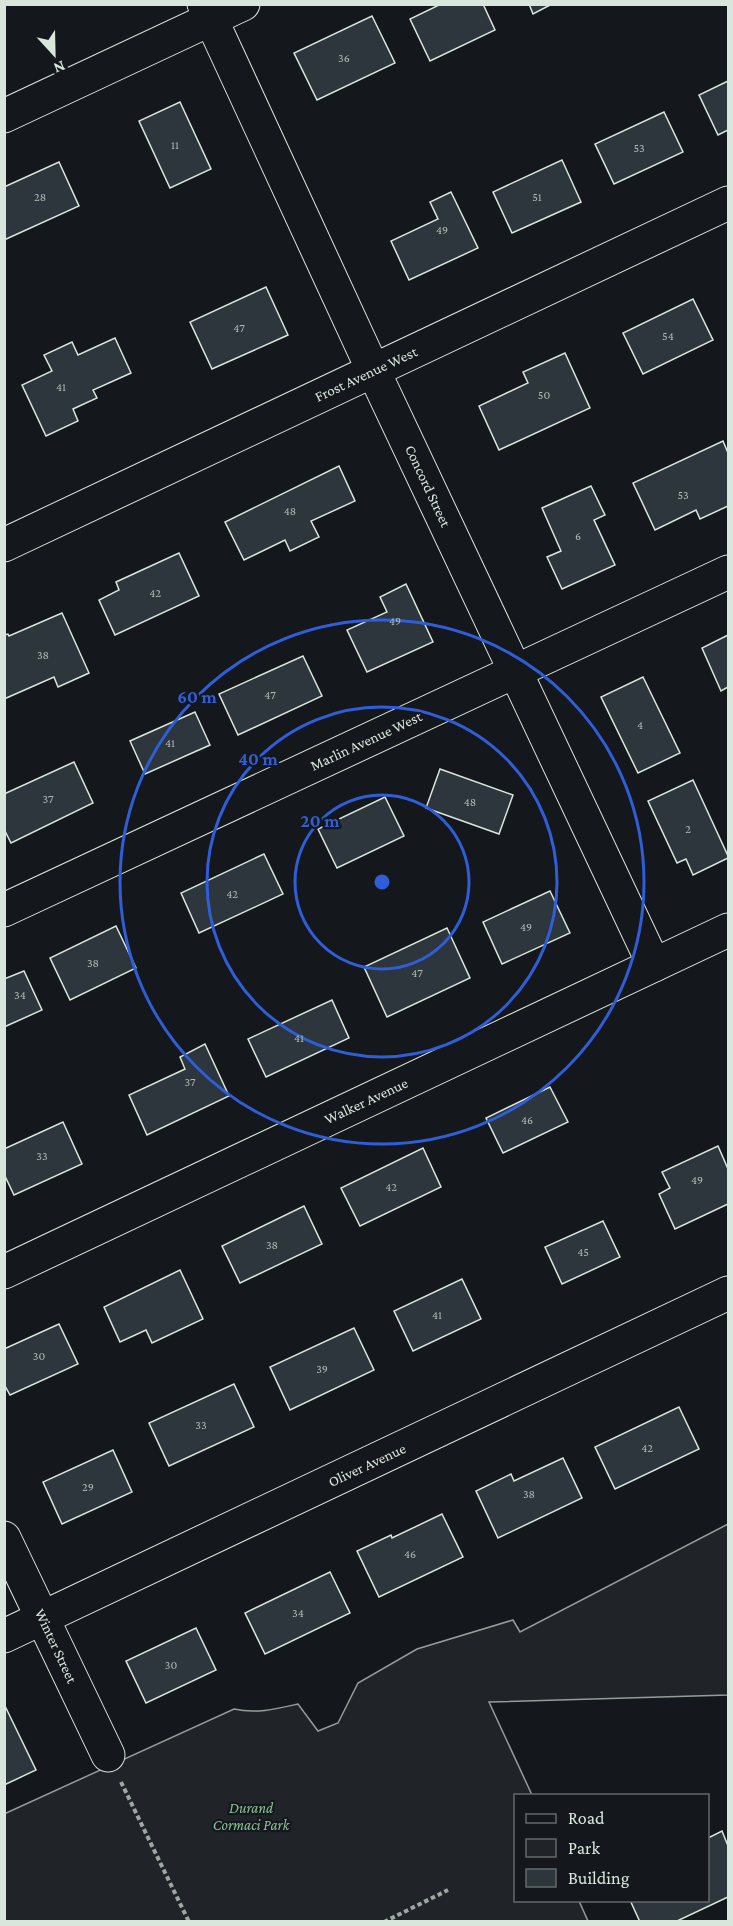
<svg xmlns="http://www.w3.org/2000/svg" width="733" height="1926" font-family="'Crimson Pro',serif">
<rect width="100%" height="100%" fill="#14181c"/>
<path fill="#202428" stroke="#939e99" stroke-width="1.5" d="M728,1524V1695L489,1702L532,1795L516,1796V1900L579,1901L588,1921H5L4,1814L234,1709C256,1714 276,1709 298,1704L318,1731L338,1723L358,1683L417,1649L513,1620L520,1632Z"/>
<g fill="#2c363c" stroke="#d8e6dc" stroke-width="1.5">
<path d="M441,4H483L495,30L430,61L410,19Z"/>
<path d="M529,4H552L533,14Z"/>
<path d="M372,16L395,63L317,100L294,53Z"/>
<path d="M728,81V130L718,135L699,95Z"/>
<path d="M180,102L211,169L170,188L139,121Z"/>
<path d="M664,112L683,152L614,184L595,144Z"/>
<path d="M562,160L581,202L512,233L493,192Z"/>
<path d="M59,162L79,206L4,240V187Z"/>
<path d="M451,192L478,248L409,280L391,241L438,219L430,202Z"/>
<path d="M266,287L288,335L212,369L190,322Z"/>
<path d="M693,299L713,340L643,374L623,333Z"/>
<path d="M115,338L131,373L93,390L97,398L73,409L78,421L46,436L22,385L52,371L44,355L72,342L78,355Z"/>
<path d="M565,353L590,408L499,450L479,406L528,383L523,372Z"/>
<path d="M723,441L728,453V506L700,519L696,510L655,530L633,483Z"/>
<path d="M339,466L355,501L311,521L319,537L290,551L285,540L244,560L225,522Z"/>
<path d="M591,486L605,515L594,520L615,565L562,589L547,557L561,551L542,508Z"/>
<path d="M179,553L199,596L115,635L99,600L119,590L116,582Z"/>
<path d="M406,584L433,642L367,672L347,630L387,612L380,597Z"/>
<path d="M62,613L89,673L58,687L54,677L4,699V635L8,634L9,636Z"/>
<path d="M728,635V687L721,691L702,648Z"/>
<path d="M303,656L322,696L238,735L219,694Z"/>
<path d="M643,677L680,753L638,773L601,697Z"/>
<path d="M195,712L210,745L145,774L130,741Z"/>
<path d="M74,762L93,803L11,843L4,829V794Z"/>
<path d="M440,769L513,795L499,834L426,808Z"/>
<path d="M693,780L728,856V858L693,875L686,859L677,863L648,801Z"/>
<path d="M385,797L404,836L337,868L318,829Z"/>
<path d="M264,854L283,894L199,933L181,893Z"/>
<path d="M550,891L570,933L502,964L483,922Z"/>
<path d="M116,926L136,968L70,1000L50,958Z"/>
<path d="M447,928L470,978L387,1017L364,967Z"/>
<path d="M24,971L42,1010L4,1027V979Z"/>
<path d="M332,1000L349,1038L266,1077L248,1039Z"/>
<path d="M205,1044L229,1096L147,1135L129,1095L185,1069L180,1057Z"/>
<path d="M550,1087L568,1122L503,1153L486,1118Z"/>
<path d="M63,1122L82,1164L14,1195L4,1174V1149Z"/>
<path d="M718,1146L728,1169V1204L675,1229L659,1194L670,1188L662,1172Z"/>
<path d="M423,1148L441,1187L360,1226L341,1188Z"/>
<path d="M304,1206L322,1244L240,1283L222,1246Z"/>
<path d="M603,1221L620,1257L562,1284L545,1247Z"/>
<path d="M180,1270L203,1319L152,1343L146,1330L120,1342L104,1307Z"/>
<path d="M462,1279L481,1319L413,1351L394,1311Z"/>
<path d="M59,1324L78,1364L10,1395L4,1384V1349Z"/>
<path d="M354,1328L374,1370L290,1410L270,1367Z"/>
<path d="M234,1384L254,1427L169,1466L149,1423Z"/>
<path d="M679,1407L699,1449L615,1489L595,1447Z"/>
<path d="M113,1450L132,1492L62,1524L43,1482Z"/>
<path d="M563,1458L582,1498L498,1538L476,1491L511,1474L514,1481Z"/>
<path d="M442,1514L463,1557L379,1597L357,1551L391,1535L392,1538Z"/>
<path d="M330,1572L350,1613L265,1654L245,1613Z"/>
<path d="M196,1628L216,1670L146,1703L126,1661Z"/>
<path d="M5,1706L36,1770L4,1785V1706Z"/>
<path d="M722,1831L728,1846V1897L675,1922H640L630,1900H708V1838Z"/>
</g>
<g fill="none" stroke-linecap="round" stroke-linejoin="round">
<defs>
<g id="minor">
<path d="M204,4L373,370L654,965"/>
<path d="M4,116L243,4"/>
<path d="M4,545L728,203"/>
<path d="M4,910L728,572"/>
<path d="M4,1272L728,930"/>
<path d="M4,1538L108,1755"/>
<path d="M4,1636L728,1293"/>
</g>
</defs>
<use href="#minor" stroke="#d8e6dc" stroke-width="35"/>
<g stroke="#9da8a2" stroke-width="4" stroke-dasharray="4.5 3" stroke-linecap="butt">
<path d="M121,1782L189,1922"/>
<path d="M384,1922L448,1890"/>
</g>
<use href="#minor" stroke="#14181c" stroke-width="33"/>
</g>
<g fill="none" stroke="#305dd8" stroke-width="3">
<circle cx="382" cy="882" r="87"/>
<circle cx="382" cy="882" r="175"/>
<circle cx="382" cy="882" r="262"/>
</g>
<g text-anchor="middle" dominant-baseline="central" stroke-width="4.5" stroke-linejoin="round" paint-order="stroke">
<g font-size="12" fill="#adbab4">
<text x="344" y="58">36</text>
<text x="175" y="145">11</text>
<text x="639" y="148">53</text>
<text x="40" y="197">28</text>
<text x="537" y="197">51</text>
<text x="442" y="230">49</text>
<text x="239" y="328">47</text>
<text x="668" y="336">54</text>
<text x="61" y="387">41</text>
<text x="544" y="395">50</text>
<text x="683" y="495">53</text>
<text x="290" y="511">48</text>
<text x="578" y="536">6</text>
<text x="155" y="593">42</text>
<text x="395" y="621">49</text>
<text x="43" y="655">38</text>
<text x="270" y="695">47</text>
<text x="640" y="725">4</text>
<text x="170" y="743">41</text>
<text x="48" y="799">37</text>
<text x="470" y="802">48</text>
<text x="688" y="829">2</text>
<text x="232" y="894">42</text>
<text x="526" y="927">49</text>
<text x="93" y="963">38</text>
<text x="417" y="973">47</text>
<text x="20" y="995">34</text>
<text x="299" y="1038">41</text>
<text x="190" y="1082">37</text>
<text x="527" y="1120">46</text>
<text x="42" y="1156">33</text>
<text x="697" y="1180">49</text>
<text x="391" y="1187">42</text>
<text x="272" y="1245">38</text>
<text x="583" y="1252">45</text>
<text x="437" y="1315">41</text>
<text x="39" y="1356">30</text>
<text x="322" y="1369">39</text>
<text x="201" y="1425">33</text>
<text x="647" y="1448">42</text>
<text x="88" y="1487">29</text>
<text x="529" y="1494">38</text>
<text x="410" y="1554">46</text>
<text x="298" y="1613">34</text>
<text x="171" y="1665">30</text>
</g>
<g font-size="15" fill="#d8e6dc" stroke="#14181c">
<text transform="translate(366 374) rotate(-25)">Frost Avenue West</text>
<text transform="translate(428 486) rotate(65)">Concord Street</text>
<text transform="translate(366 741) rotate(-25)">Marlin Avenue West</text>
<text transform="translate(366 1101) rotate(-25)">Walker Avenue</text>
<text transform="translate(367 1465) rotate(-25)">Oliver Avenue</text>
<text transform="translate(56 1646) rotate(65)">Winter Street</text>
</g>
<g font-size="15" font-style="italic" fill="#8ac095" stroke="#14181c">
<text x="251" y="1808">Durand<tspan x="251" dy="17">Cormaci Park</tspan></text>
</g>
</g>
<circle cx="382" cy="882" r="9" fill="#305dd8" stroke="#14181c" stroke-width="3"/>
<g font-size="18" text-anchor="middle" font-weight="bold" fill="#305dd8" stroke="#14181c" stroke-width="4.5" stroke-linejoin="round" paint-order="stroke">
<text x="197" y="703">60 m</text>
<text x="258" y="765">40 m</text>
<text x="320" y="827">20 m</text>
</g>
<rect width="733" height="1926" fill="none" stroke="#d8e6dc" stroke-width="12"/>
<rect x="514" y="1794" width="195" height="108" fill="#14181c" stroke="#626a69" stroke-width="1.5"/>
<rect x="526" y="1814" width="30" height="9" fill="#14181c" stroke="#626a69" stroke-width="1.5"/>
<text x="568" y="1824" font-size="18" fill="#d8e6dc">Road</text>
<rect x="526" y="1839" width="30" height="18" fill="#202428" stroke="#626a69" stroke-width="1.5"/>
<text x="568" y="1854" font-size="18" fill="#d8e6dc">Park</text>
<rect x="526" y="1869" width="30" height="18" fill="#2c363c" stroke="#626a69" stroke-width="1.5"/>
<text x="568" y="1884" font-size="18" fill="#d8e6dc">Building</text>
<g transform="translate(54 54) rotate(158)" stroke="#14181c" stroke-width="4.5" paint-order="stroke">
<path d="M0-4.5L10 22L0 15L-10 22Z" fill="#d8e6dc"/>
<text y="-9" font-size="16" font-weight="bold" text-anchor="middle" fill="#d8e6dc">N</text>
</g>
</svg>
